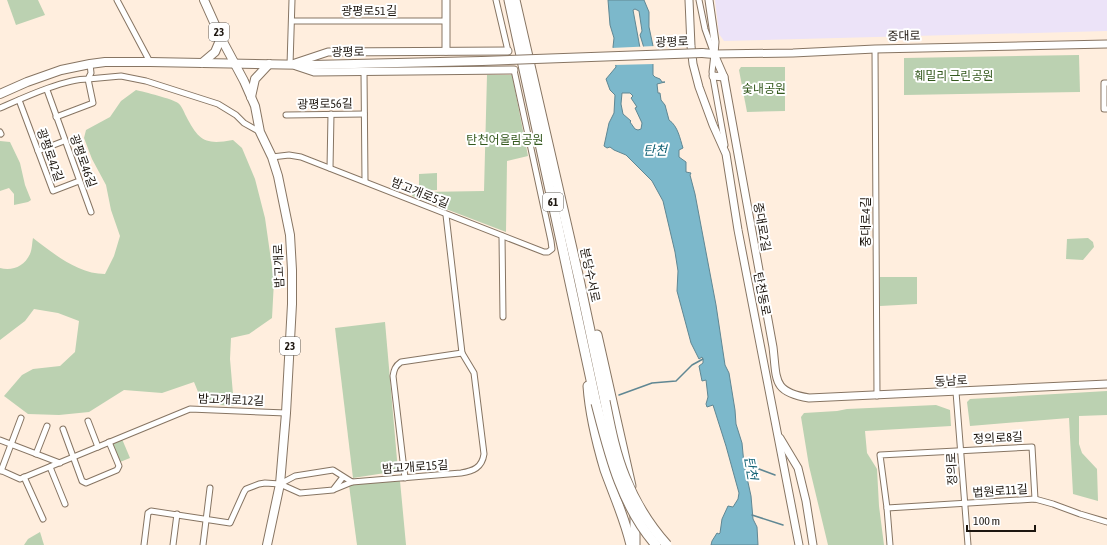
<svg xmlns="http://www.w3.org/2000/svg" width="1107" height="545" font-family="'Asap Condensed','Noto Sans KR',sans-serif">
<rect width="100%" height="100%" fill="#ffeede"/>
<path fill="#ece3f8" d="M715,0H1107V31L724,41L719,34Z"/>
<g fill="#bbd1b1">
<path d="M7,0H38L45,15L16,25Z"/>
<path d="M1079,55L1080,92L904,95V58Z"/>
<path d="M741,67H785V111L747,112L739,70Z"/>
<path d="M487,75H512L528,156L507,161L506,232L412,196L414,190L419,191V174L437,173V190L420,191L423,192L484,191Z"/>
<path d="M136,90C144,92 173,99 178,103C182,106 184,112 186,116C199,141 205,145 233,140L242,148L255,179L265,218L274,281L272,318L249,334L231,338L230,359L234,406L203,404L194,382L162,393L124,390L89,412L59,415L28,414L4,396L22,375L33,369L60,366L75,352L79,321L58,313L34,309L25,321L0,340V268C12,271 24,267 30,254C32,250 32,243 33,238C54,254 78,274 105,274L114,256L120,236L111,210L106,185L92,159L84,138L86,130L110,117L121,101Z"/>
<path d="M0,141L10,142L20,163L25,185L31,200L28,202L14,205V194L9,188L0,191Z"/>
<path d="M1088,238L1093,242L1094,247L1083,260L1066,259L1067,239Z"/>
<path d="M880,277H917V304L880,306Z"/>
<path d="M385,322L398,471L353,478L335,328Z"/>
<path d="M1107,391V415L1079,416V444L1082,453L1097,469L1098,501L1073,494L1069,418L970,426L967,402L970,399Z"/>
<path d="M936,405L950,410L951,426L865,431L867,453L877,469L879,506L884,545H828L809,466L801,417L804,413L837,411L847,409Z"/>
<path d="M122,439L130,458L120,462L112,443Z"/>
<path d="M400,481L406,545H357L349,485Z"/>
<path d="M40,532L44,545H24L28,539Z"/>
</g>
<path fill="#7cb8cb" stroke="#608793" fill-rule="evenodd" d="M608,0H644L649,12V27L653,46V75L655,77L660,79L662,82H665L657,84L658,93H660L661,100L665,105L669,120C678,126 680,139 683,148L679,150V157L686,162V172L691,173L690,175L695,194L716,305L725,365L729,373L735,410L736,424L742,443L744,464L751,496L753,519L757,527L758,545H711L712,541L717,533L719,534L720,533L722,519L728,506L733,507L738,499L739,493L726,446L713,405L707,407L706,404L708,397L706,380L702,381L699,366L703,363V360L702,357L699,359L691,343L677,291L678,271L675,252L663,201L652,181L626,155L614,150L610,147L607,148L604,146L609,123L614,113L615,95L610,90L606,79L616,67L613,47L614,38L610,25ZM635,9L639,11L642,31L640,35L644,48H640L633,10ZM622,93H630L633,96L631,98L637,107L635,108L642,123L641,129L638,130L635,129L630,122L631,121L623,114L621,104Z"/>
<path fill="#ffeede" d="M655,46V64L613,65L611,48Z"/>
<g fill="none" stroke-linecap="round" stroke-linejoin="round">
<g stroke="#608793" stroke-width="1.5">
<path d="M619,395L652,383L676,381L692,365L703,359"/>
<path d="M743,463L775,475"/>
<path d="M752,515L783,525"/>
</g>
<defs>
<g id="street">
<path d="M117,0L150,62"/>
<path d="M496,0L508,51"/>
<path d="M699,0L705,29L714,54L712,72L725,145"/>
<path d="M292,21H446"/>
<path d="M875,49L877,396"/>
<path d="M290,65L292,0"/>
<path d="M364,72L365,181"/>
<path d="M1107,83H1104V109H1107"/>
<path d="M47,90L91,212"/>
<path d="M19,100L53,191L79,181"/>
<path d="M0,108C23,98 64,79 88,79L91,73L90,64"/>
<path d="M286,115L364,114"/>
<path d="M56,117L93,103L88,79L121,76L146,81L218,104L236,115L244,123L260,132"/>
<path d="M0,132L1,134"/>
<path d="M38,151L64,141"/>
<path d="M272,157L289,155L301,157L544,252H548L552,249L551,241L514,70"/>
<path d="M330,168L331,114"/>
<path d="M446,215L462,353"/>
<path d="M502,236L503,317"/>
<path d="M956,392L968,545"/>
<path d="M88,421L98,447"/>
<path d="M63,429L82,481L86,483L117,470L119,466L109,442"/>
<path d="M0,440L60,463"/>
<path d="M36,454L47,426"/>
<path d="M50,467L65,504"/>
<path d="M0,470L20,479L190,409L286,413"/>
<path d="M1,471L21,418"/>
<path d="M24,477L43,519"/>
<path d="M280,484L295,476L333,470L352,482L461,473C473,471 482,468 484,454L474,373L462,353L401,362C395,366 394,370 393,376L405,478"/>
<path d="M335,489L352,482"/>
<path d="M887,508L1035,499L1053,504L1080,514L1107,522"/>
<path d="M144,545L148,513L151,511L230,523L244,492L246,489L259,484L265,483L280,484L300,493L333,490L343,477"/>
<path d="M173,545L177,514"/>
<path d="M203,545L210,488"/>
<path d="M890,545L887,508L880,455L1032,447L1035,499"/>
</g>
<g id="secondary">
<path d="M689,0L691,46L693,64L699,87L713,125L726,154L738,230L799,545"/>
<path d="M709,0L715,42L714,54L724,77L773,347C777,380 772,392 809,398L1107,384"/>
<path d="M446,51V0"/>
<path d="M714,54L793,53L875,49L1107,44"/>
<path d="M292,64L328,52L508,51"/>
<path d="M296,66L314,72L514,70"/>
<path d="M713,76L724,77"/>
<path d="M780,438L798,468L806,501L813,545"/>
</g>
<g id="primary">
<path d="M204,0L221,38L244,81L255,106L260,132L272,157L278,176L290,235L292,270V304L286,413L280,484L267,545"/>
<path d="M702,53L714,54"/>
<path d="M202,63L215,52L221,38"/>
<path d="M0,94L27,82L61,70L90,64L105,62H150L312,65L482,61"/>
<path d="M251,97L255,79L269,64"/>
</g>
<g id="highway">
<path d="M509,0L596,403"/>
<path d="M515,0L579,279L605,401"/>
<path d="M597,335L631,486"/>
<path d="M588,386C590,414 597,443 605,470C614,495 625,519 631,545"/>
<path d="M635,512V545"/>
</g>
</defs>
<use href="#street" stroke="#877563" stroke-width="7"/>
<use href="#secondary" stroke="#877563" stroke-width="9"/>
<use href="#primary" stroke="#877563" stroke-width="10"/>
<use href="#highway" stroke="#877563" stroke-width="11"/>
<use href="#street" stroke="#fff" stroke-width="5"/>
<use href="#secondary" stroke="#fff" stroke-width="7"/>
<use href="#primary" stroke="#fff" stroke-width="8"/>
<use href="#highway" stroke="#fff" stroke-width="9"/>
<defs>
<path id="primary-bridge" d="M482,61L702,53"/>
<g id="highway-bridge">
<path d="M605,401C610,426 615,453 625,477C635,502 649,525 667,545"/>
<path d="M596,403C609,453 621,505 656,545"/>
</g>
</defs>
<use href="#primary-bridge" stroke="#877563" stroke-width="10" stroke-linecap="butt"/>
<use href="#highway-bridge" stroke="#877563" stroke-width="11" stroke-linecap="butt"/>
<use href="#primary-bridge" stroke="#fff" stroke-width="8"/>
<use href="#highway-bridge" stroke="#fff" stroke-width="9"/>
</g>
<g text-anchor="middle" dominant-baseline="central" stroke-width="4" stroke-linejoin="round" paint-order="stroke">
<g fill="#fff" stroke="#615c57" stroke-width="1">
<rect x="209" y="23" width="20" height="18" rx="3"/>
<rect x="543" y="193" width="20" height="18" rx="3"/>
<rect x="280" y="337" width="20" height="18" rx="3"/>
</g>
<g font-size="11" font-weight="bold" fill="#1d160f">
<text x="219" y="32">23</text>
<text x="553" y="202">61</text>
<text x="290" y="346">23</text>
</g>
<g font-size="12" fill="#1d160f" stroke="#fff">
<text x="369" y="11">광평로51길</text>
<text transform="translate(904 36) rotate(-1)">중대로</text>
<text transform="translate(672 42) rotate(-2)">광평로</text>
<text transform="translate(348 52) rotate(-1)">광평로</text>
<text transform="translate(325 104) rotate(-1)">광평로56길</text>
<text transform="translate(50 155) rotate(70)">광평로42길</text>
<text transform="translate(83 161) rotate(70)">광평로46길</text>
<text transform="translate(420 193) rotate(22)">밤고개로5길</text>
<text transform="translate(866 222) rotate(-90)">중대로4길</text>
<text transform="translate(762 227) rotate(80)">중대로2길</text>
<text transform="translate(279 266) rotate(-92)">밤고개로</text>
<text transform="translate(590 275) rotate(78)">분당수서로</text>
<text transform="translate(762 294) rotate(79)">탄천동로</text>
<text transform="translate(951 381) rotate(-3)">동남로</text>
<text transform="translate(231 400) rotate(2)">밤고개로12길</text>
<text transform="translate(998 438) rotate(-3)">정의로8길</text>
<text transform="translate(415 467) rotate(-4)">밤고개로15길</text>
<text transform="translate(952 469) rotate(-93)">정의로</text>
<text transform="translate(1000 491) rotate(-4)">법원로11길</text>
</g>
<g font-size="12" fill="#34591e" stroke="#fff">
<text x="954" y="76">훼밀리 근린공원</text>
<text x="764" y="89">숯내공원</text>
<text x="505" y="140">탄천어울림공원</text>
</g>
<g font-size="13" font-style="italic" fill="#126275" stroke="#fff">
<text x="655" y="150">탄천</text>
<text transform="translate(751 468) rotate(80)">탄천</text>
</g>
</g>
<path d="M967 525v6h68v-6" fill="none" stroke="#1d160f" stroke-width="2"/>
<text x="973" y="525" font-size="12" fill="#1d160f" stroke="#ffffff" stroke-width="3" paint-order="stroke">100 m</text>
</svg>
